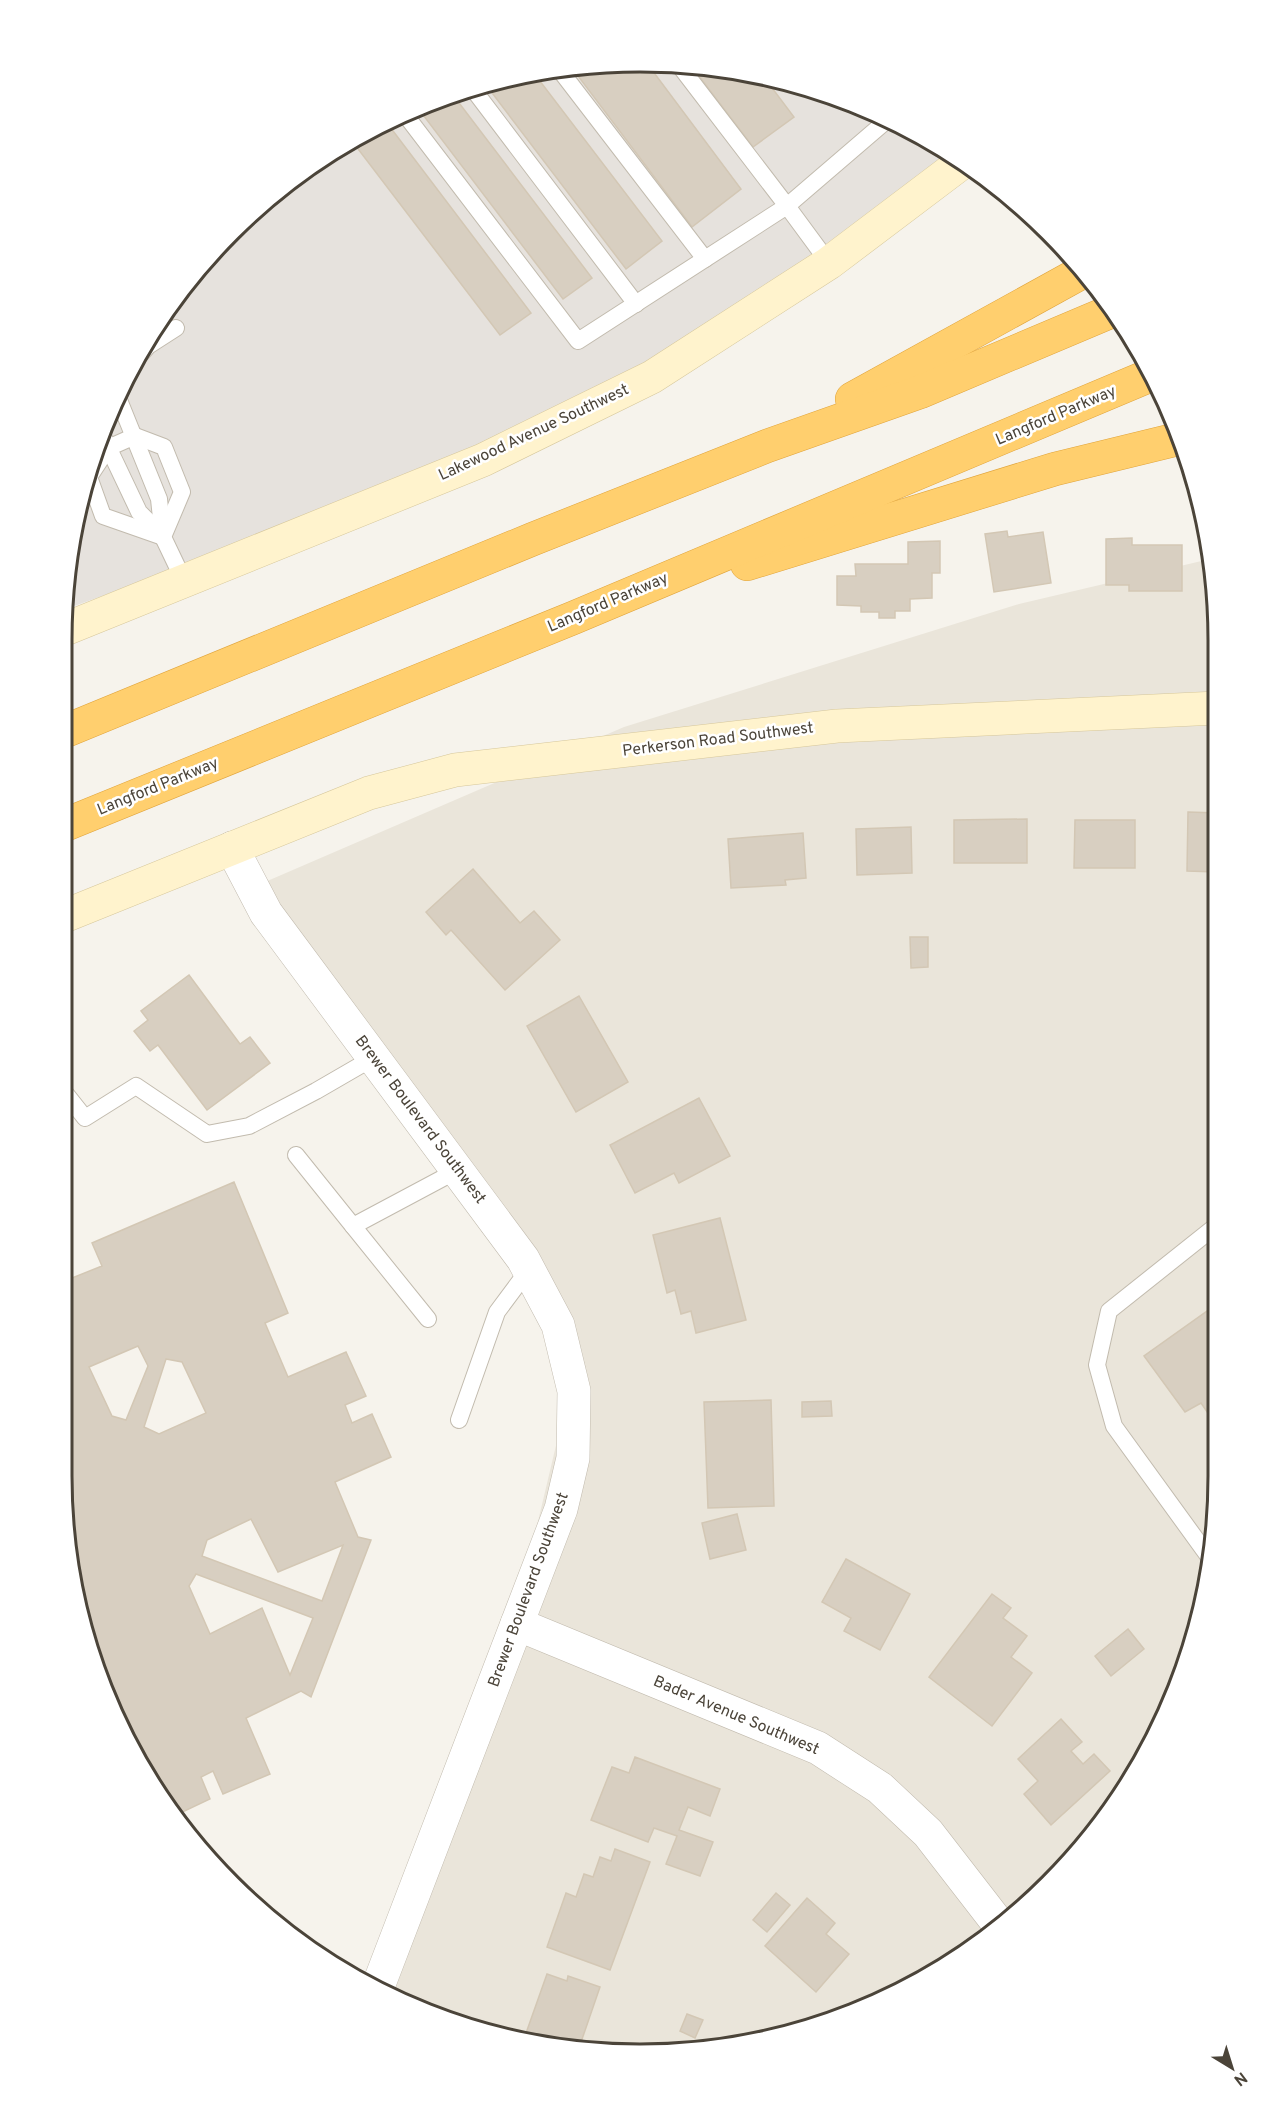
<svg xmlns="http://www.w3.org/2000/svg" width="1280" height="2116" font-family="Overpass,sans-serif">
<rect width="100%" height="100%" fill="#f6f3ec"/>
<path fill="#eae5da" d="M1210,559L1217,602V1514L1188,1662L1121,1798L992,1935L826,2024L640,2054L454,2024L369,1978L513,1627L576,1361L237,894L624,727L1019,604Z"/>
<path fill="#e6e2dd" d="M640,62L753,73L862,106L949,153L599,418L63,610L92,454L159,318L231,231L319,159L419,105L527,73Z"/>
<g fill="#d8cfc1" stroke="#d3c7b4" stroke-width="1.5" fill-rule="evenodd">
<path d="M640,62H646L741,189L692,227L572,68Z"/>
<path d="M692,67L753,73L763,76L794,117L753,147Z"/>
<path d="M533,72L662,241L626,269L486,85Z"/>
<path d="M453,95L592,278L563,299L417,107Z"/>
<path d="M387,123L531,313L500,335L352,141Z"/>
<path d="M1007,531L1008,537L1043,532L1051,583L994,592L985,534Z"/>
<path d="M1132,538V545H1182V591H1129V585H1106V539Z"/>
<path d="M940,541V573H932V598L910,599V611H895V618H879V612H861V606L837,605V576H856L855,564H908V542Z"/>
<path d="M1211,563L1217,601H1210Z"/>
<path d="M1188,812L1217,813V872L1187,871Z"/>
<path d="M1027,819V863H954V820Z"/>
<path d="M1075,820H1135V868H1074Z"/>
<path d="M911,827L912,873L857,875L856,829Z"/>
<path d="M803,833L806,878L785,880L786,885L731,888L728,839Z"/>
<path d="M473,869L520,923L534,911L560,940L505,990L451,930L446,935L426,912Z"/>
<path d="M910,937H928V967L911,968Z"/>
<path d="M189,975L240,1044L250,1037L270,1063L207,1110L158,1045L150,1051L134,1031L148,1020L141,1011Z"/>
<path d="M579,996L628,1082L576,1112L527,1026Z"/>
<path d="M699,1098L730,1156L679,1183L674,1173L635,1193L610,1145Z"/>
<path d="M234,1182L288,1313L265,1323L288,1377L346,1352L366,1396L345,1405L352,1423L372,1414L391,1457L335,1482L358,1537L371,1540L311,1697L301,1691L246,1718L270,1774L223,1794L213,1771L201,1777L210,1799L174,1816L91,1656L62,1476V1282L102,1266L92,1243ZM138,1346L148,1366L126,1420L112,1416L89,1367ZM166,1359L182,1362L206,1413L159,1434L144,1427ZM251,1519L278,1572L343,1545L322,1601L202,1556L207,1540ZM196,1574L313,1618L290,1675L262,1608L210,1634L189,1586Z"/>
<path d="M720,1218L746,1320L696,1333L691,1311L681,1314L675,1290L667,1293L653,1235Z"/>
<path d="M1217,1304V1426L1201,1403L1185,1412L1144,1356Z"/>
<path d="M771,1400L774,1506L708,1508L704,1402Z"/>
<path d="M831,1401L832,1416L802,1417V1402Z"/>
<path d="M737,1514L746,1550L710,1559L702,1523Z"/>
<path d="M846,1559L910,1594L880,1650L844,1631L851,1618L822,1602Z"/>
<path d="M992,1594L1011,1608L1003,1618L1027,1636L1011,1657L1032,1673L992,1726L929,1677Z"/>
<path d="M1128,1629L1144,1649L1111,1676L1095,1656Z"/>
<path d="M1061,1719L1082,1742L1071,1751L1083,1764L1094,1754L1110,1771L1051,1825L1024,1794L1038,1781L1018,1759Z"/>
<path d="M635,1757L720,1789L710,1816L688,1807L679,1830L713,1842L700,1876L666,1864L677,1836L654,1828L648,1842L591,1820L612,1767L629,1773Z"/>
<path d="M1122,1795L1121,1798L1094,1826L1090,1821Z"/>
<path d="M615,1849L650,1862L610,1970L547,1947L566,1893L576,1897L584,1874L593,1877L600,1857L611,1861Z"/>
<path d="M776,1893L790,1905L767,1932L753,1920Z"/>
<path d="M807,1898L835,1923L826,1934L849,1954L816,1992L765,1946Z"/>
<path d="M547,1974L567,1981L568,1976L600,1987L580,2045L525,2036Z"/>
<path d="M687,2014L703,2020L695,2038L680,2031Z"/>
</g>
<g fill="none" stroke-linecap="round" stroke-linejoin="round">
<defs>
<g id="lane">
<path d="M679,65L787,206L886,121"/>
<path d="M559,69L705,259"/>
<path d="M473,89L636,304"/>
<path d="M404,113L578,341L787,206L829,263"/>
<path d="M141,354L148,346L176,328"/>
<path d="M119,400L159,499L163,537L184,581"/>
<path d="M102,434L139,512L161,534"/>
<path d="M135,436L164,447L182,492L163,537L103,516L89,477L108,448Z"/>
<path d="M62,1089L85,1118L136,1086L207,1134L249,1126L316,1091L373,1058"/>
<path d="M296,1155L353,1226"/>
<path d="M428,1319L353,1226L458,1170"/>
<path d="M459,1420L497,1312L529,1269"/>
<path d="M1209,1557L1114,1426L1097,1365L1109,1311L1217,1225"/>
</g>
<g id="street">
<path d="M232,848L266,913L523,1259L558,1325L574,1391L573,1458L561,1509L379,1984"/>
<path d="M517,1624L818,1748L880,1788L928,1833L1000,1926"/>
</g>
<g id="secondary">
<path d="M63,630L483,460L652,377L829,263L964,161"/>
<path d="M62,917L369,793L455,770L837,726L1217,708"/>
</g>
<g id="highway">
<path d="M852,399L1084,271"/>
<path d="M747,564L1055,469L1178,439"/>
<path d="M63,732L533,539L767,446L920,392L1112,311"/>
<path d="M62,826L573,618L1151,375"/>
</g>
</defs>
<use href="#lane" stroke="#c2bbae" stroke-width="18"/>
<use href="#street" stroke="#c2bbae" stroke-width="34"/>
<use href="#secondary" stroke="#d6c79b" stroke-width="34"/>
<use href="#highway" stroke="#e0a43c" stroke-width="34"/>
<use href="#lane" stroke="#fff" stroke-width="16"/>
<use href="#street" stroke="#fff" stroke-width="33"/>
<use href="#secondary" stroke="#fff3cd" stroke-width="33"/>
<use href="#highway" stroke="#ffcf6e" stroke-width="33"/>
</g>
<g text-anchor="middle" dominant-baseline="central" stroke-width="5" stroke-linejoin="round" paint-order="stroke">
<g font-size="16" fill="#4b4439" stroke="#fff">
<text transform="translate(1056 416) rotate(-23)">Langford Parkway</text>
<text transform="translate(534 433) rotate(-25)">Lakewood Avenue Southwest</text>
<text transform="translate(608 603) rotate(-23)">Langford Parkway</text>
<text transform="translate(718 740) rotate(-7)">Perkerson Road Southwest</text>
<text transform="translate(158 787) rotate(-22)">Langford Parkway</text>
<text transform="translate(420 1120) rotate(53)">Brewer Boulevard Southwest</text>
<text transform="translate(529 1590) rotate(-70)">Brewer Boulevard Southwest</text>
<text transform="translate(736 1716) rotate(23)">Bader Avenue Southwest</text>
</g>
</g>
<path d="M0 0H1280V2116H0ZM640 72H640A568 568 0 0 1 1208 640V1476A568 568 0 0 1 640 2044H640A568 568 0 0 1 72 1476V640A568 568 0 0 1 640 72Z" fill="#fff" fill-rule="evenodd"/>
<path fill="none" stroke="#4b4439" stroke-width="3" d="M640 72H640A568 568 0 0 1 1208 640V1476A568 568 0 0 1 640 2044H640A568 568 0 0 1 72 1476V640A568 568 0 0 1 640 72Z"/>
<g transform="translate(1232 2068) rotate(142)" stroke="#ffffff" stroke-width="4.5" paint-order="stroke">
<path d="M0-4.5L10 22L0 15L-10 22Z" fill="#4b4439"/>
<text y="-9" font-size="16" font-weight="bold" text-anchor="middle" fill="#4b4439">N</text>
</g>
</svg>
